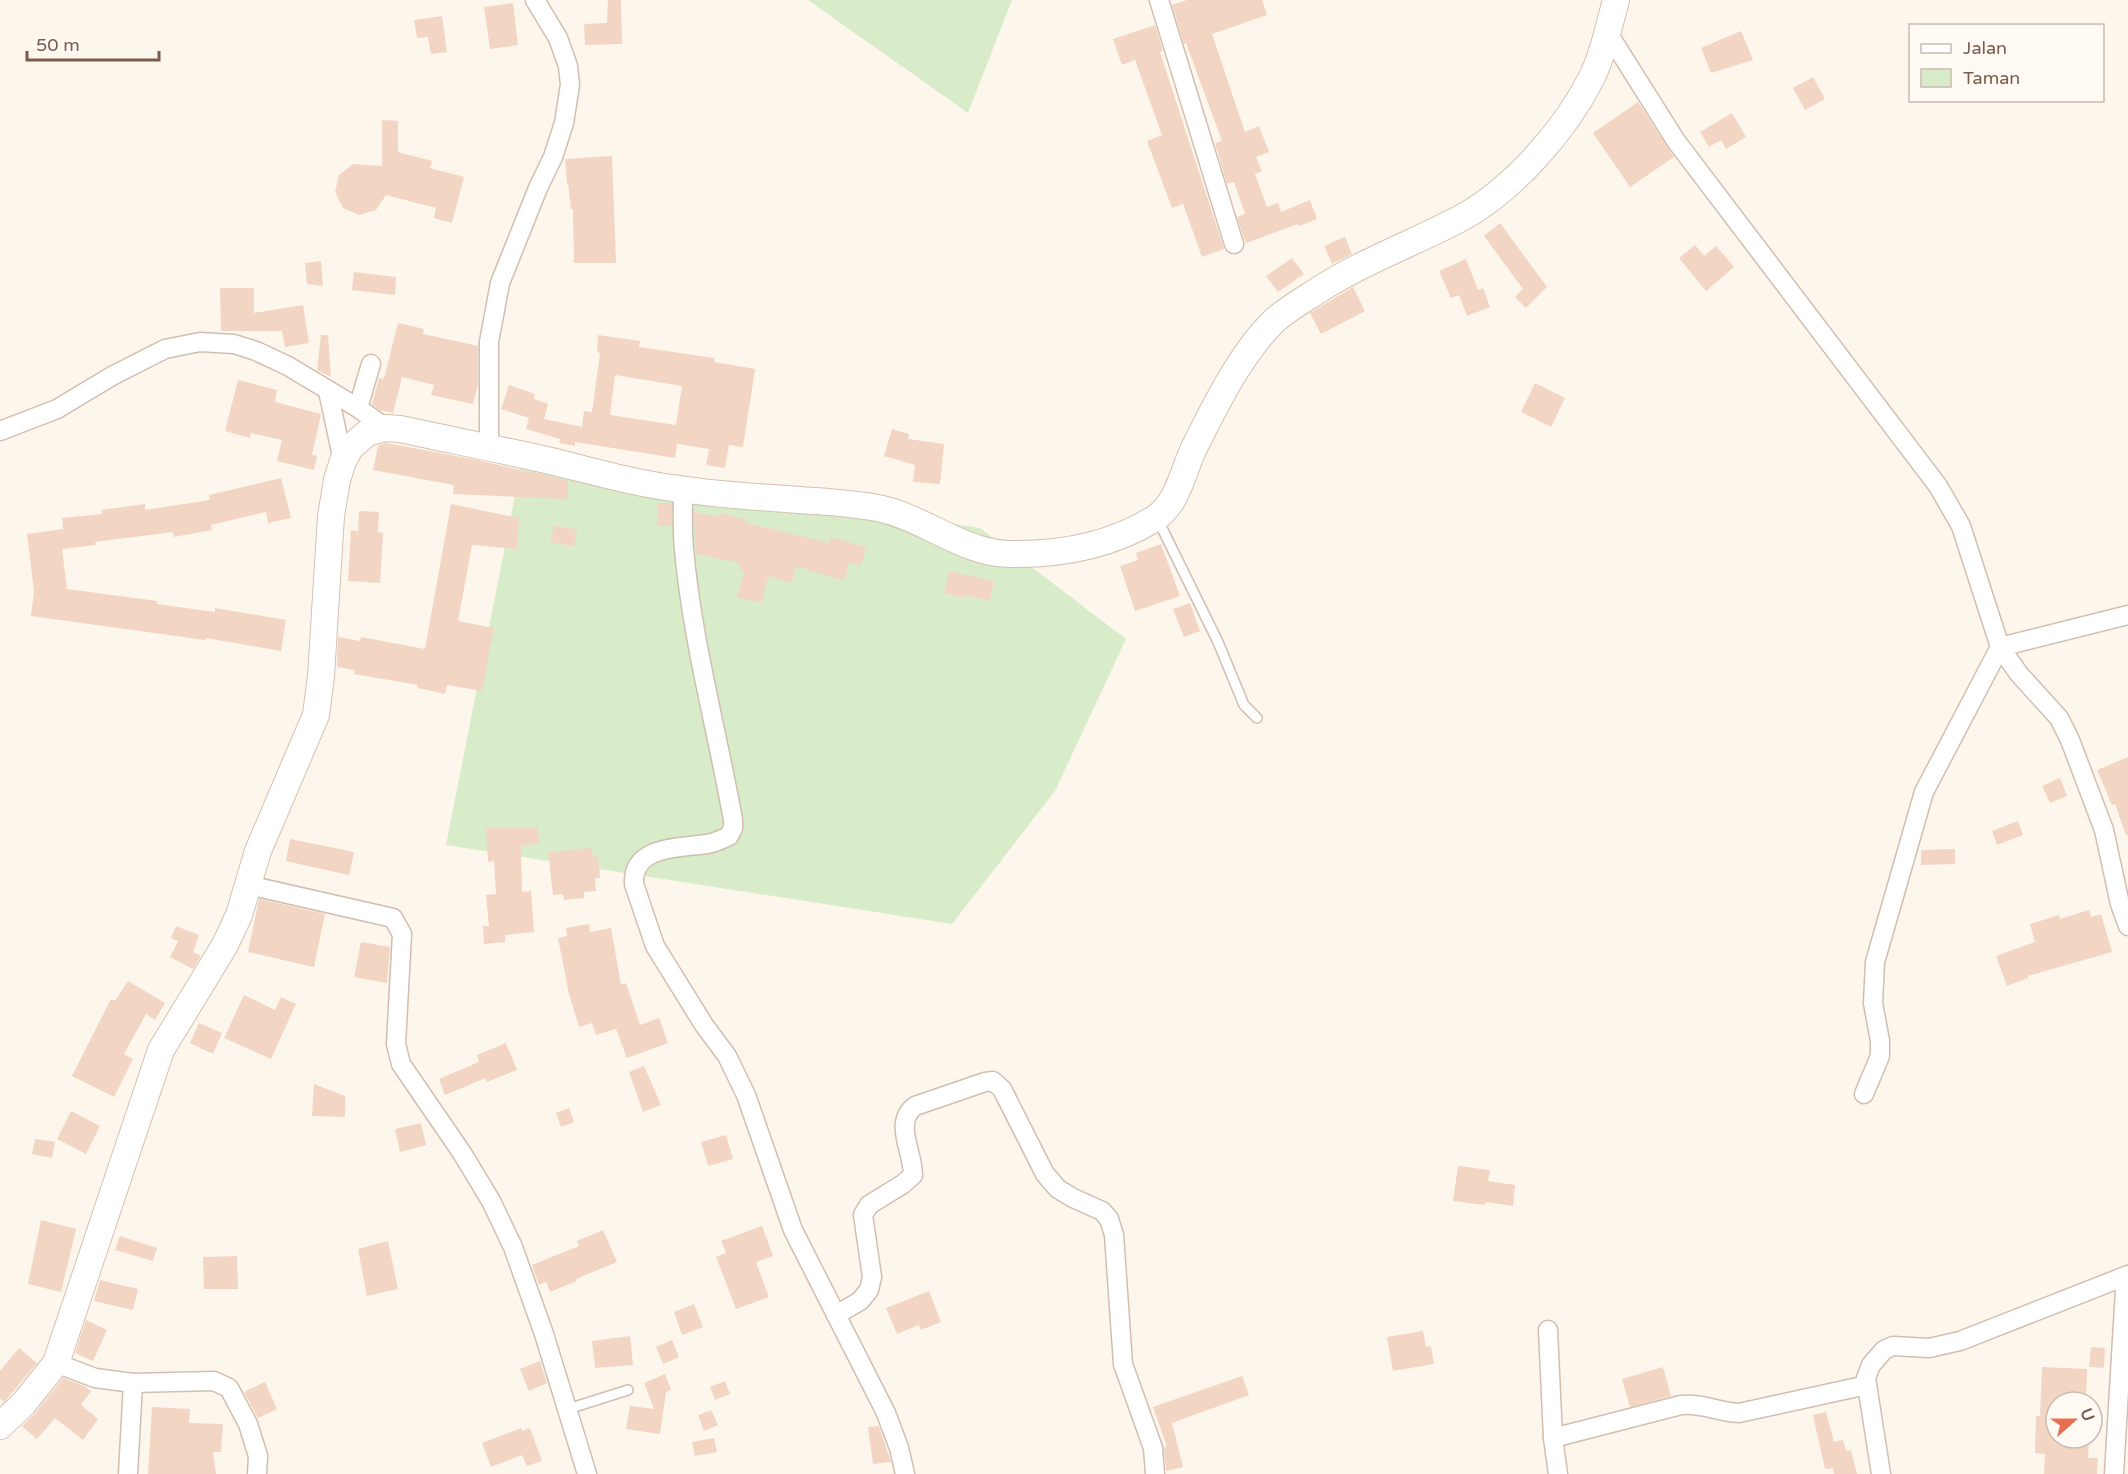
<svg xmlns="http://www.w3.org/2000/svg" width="2128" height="1474" font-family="'Varela Round',sans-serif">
<rect width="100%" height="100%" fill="#fdf6ec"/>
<g fill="#d8ecc9">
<path d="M808,0H1012L968,113Z"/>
<path d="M523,455L980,528L1126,639L1055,791L952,924L446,845Z"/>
</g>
<g fill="#f3d5c3" fill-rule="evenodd">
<path d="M608,0H621L622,44L585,45L584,24L607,23Z"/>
<path d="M1187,0H1262L1267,15L1212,34L1245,132L1259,126L1269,152L1256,157L1262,171L1255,174L1267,207L1278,203L1281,212L1310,200L1317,219L1299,226L1298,224L1246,243L1245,241L1237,217L1245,214L1234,182L1227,184L1215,143L1222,141L1186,43L1184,44L1172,5Z"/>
<path d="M513,3L518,45L490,49L484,7Z"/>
<path d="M442,16L447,52L431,54L428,37L417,38L414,20Z"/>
<path d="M1155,25L1163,51L1160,52L1224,249L1202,257L1183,204L1172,208L1147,141L1162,135L1135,60L1122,65L1113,39Z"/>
<path d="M1741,31L1753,60L1711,73L1701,48Z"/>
<path d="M1813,77L1825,99L1805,110L1793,88Z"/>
<path d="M1638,102L1674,157L1630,187L1593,133Z"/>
<path d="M1732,113L1746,137L1726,149L1721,140L1709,147L1700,132Z"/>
<path d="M382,120L398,121V152L432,161L430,168L464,177L452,223L434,218L436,208L386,195L376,210L359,215L343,208L335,192L339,175L353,164L382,166Z"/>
<path d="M612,156L616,263H574L573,209H571L568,183L567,184L565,159Z"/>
<path d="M1500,223L1547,287L1526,308L1515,297L1523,289L1484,236Z"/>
<path d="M1345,237L1352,254L1332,264L1324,246Z"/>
<path d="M1695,245L1704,256L1716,246L1734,267L1706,291L1679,258Z"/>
<path d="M1292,258L1304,274L1278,292L1266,276Z"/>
<path d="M1466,259L1478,290L1483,288L1490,307L1467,316L1459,295L1451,298L1439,271Z"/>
<path d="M321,261L323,286L307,284L305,263Z"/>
<path d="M354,272L396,277L395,295L352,290Z"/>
<path d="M1353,287L1365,311L1321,334L1310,313Z"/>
<path d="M220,288H254V313L303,305L309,343L285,347L282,331H221Z"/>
<path d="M398,323L424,329L423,334L478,346V384L473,404L431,395L434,385L402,377L393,413L379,410L372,404L379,378L384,379Z"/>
<path d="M321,335H328L331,377L317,370Z"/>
<path d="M598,335L640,341L639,347L714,358V362L755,369L743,447L729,445L725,468L706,465L709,449L677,444L675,458L575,442V446L559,443L560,439L526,429L529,418L501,409L509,385L535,394L534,399L548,404L544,419L582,427L584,411L592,412L600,353L597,352ZM615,375L682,386L676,425L610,415Z"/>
<path d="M238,380L277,390L275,402L321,414L312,455L317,456L314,470L277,461L282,440L251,433L250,438L225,431Z"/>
<path d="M1535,383L1565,398L1551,427L1521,412Z"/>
<path d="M892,429L909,434L908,439L944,444L940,484L913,482L915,465L884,456Z"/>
<path d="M386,443L472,459L521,470V472H532L568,481L567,499L453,494L454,485L373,470L378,446Z"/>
<path d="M281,478L291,518L268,523L266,512L211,525L212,530L174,537L173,532L95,542L96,545L62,549L67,589L157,601V604L215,612V608L286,620L281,651L206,638L205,640L31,616L34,591L27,534L63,529L62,518L102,514L101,510L145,504V510L210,500L209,495Z"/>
<rect x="657" y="503" width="15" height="23"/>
<path d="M451,504L519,518L517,549L472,545L458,621L494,628L482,691L447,685L445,694L418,688V685L354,674L355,670L337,667L338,637L360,641L361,637L425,649Z"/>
<path d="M359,511L379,512L378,532L383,533L380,583L348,581L351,530L358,531Z"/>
<path d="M694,512L718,517L719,513L746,519V523L829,543L830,537L866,547L861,565L849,562L844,581L796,566L792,583L768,576L762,603L737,597L744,571L739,570L741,563L696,554Z"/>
<path d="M554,525L577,530L574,547L551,542Z"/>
<path d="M1161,544L1180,596L1135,611L1120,566L1138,560L1136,553Z"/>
<path d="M949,571L994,581L990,601L966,595V598L944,593Z"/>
<path d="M1190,603L1200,631L1184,637L1173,609Z"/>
<path d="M2128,757V835H2126L2115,804L2112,805L2097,770Z"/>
<path d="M2060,778L2067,796L2050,803L2042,786Z"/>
<path d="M2018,821L2023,835L1997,845L1992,831Z"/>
<path d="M538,827L539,844L521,845L522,892L531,891L534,932L505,935V942L484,944L483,926H489L486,895L496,894L494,861L488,862L486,828Z"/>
<path d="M290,839L354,852L349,875L286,861Z"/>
<path d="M591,848L593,856H598L600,878H595L596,891L584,892V898L564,900L563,894L553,895L548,852Z"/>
<path d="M1955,849V864L1921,865V850Z"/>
<path d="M259,899L325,914L314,967L248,952Z"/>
<path d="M2089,910L2091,917L2101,914L2112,952L2028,976V978L2007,986L1996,956L2035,942L2030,924L2059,915L2060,919Z"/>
<path d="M589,924L590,932L611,928L621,985L626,983L640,1025L659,1018L668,1043L627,1058L616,1029L596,1035L592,1023L579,1027L569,994L558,938L567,936L566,928Z"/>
<path d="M176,926L199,935L193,952L201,956L193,969L170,957L178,941L171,938Z"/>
<path d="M361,942L390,947L387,983L354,977Z"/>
<path d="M128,981L165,1003L155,1020L146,1014L124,1054L133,1059L114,1097L72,1076L111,999L115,1001Z"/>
<path d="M244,995L275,1010L281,997L296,1004L271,1059L224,1038Z"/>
<path d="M199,1023L222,1033L213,1054L190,1043Z"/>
<path d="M506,1043L517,1070L487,1082L486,1078L445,1095L439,1079L479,1062L477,1055Z"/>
<path d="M644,1066L661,1105L643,1112L629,1072Z"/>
<path d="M314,1084L345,1096V1117L312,1116Z"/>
<path d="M569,1108L574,1122L561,1127L556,1113Z"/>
<path d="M71,1111L100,1126L86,1154L57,1139Z"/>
<path d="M421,1123L426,1145L400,1152L395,1129Z"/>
<path d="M726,1135L733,1159L708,1166L701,1142Z"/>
<path d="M35,1139L55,1142L52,1158L32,1154Z"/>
<path d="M1458,1166L1490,1170L1488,1181L1515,1185L1513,1206L1486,1202L1485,1205L1453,1201Z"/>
<path d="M41,1220L76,1229L61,1292L28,1284Z"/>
<path d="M762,1226L773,1256L756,1262L769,1297L736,1309L716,1257L726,1253L721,1241Z"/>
<path d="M603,1230L617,1262L576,1279L577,1281L550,1292L546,1282L539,1285L532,1265L579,1246L577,1241Z"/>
<path d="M120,1236L157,1248L153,1261L115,1250Z"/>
<path d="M388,1241L398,1289L367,1296L358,1249Z"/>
<path d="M237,1256L238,1289H204L203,1257Z"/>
<path d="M100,1280L138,1289L133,1310L94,1301Z"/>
<path d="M929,1291L941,1322L921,1330L919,1325L897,1334L886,1308Z"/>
<path d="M694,1304L703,1327L682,1335L674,1312Z"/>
<path d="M86,1320L107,1330L93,1361L75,1353Z"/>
<path d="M1423,1331L1426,1347L1431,1346L1434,1364L1393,1371L1387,1337Z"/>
<path d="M630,1336L633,1365L595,1368L592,1341Z"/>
<path d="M672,1340L679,1357L663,1364L656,1347Z"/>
<path d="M2091,1347L2105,1348L2104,1368L2089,1367Z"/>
<path d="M19,1348L37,1363L4,1402L0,1398V1371Z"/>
<path d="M540,1361L547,1383L529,1391L520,1369Z"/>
<path d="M1663,1367L1671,1396L1630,1407L1622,1379Z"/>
<path d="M2042,1367L2087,1369L2086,1402H2056V1438H2089L2088,1458H2098L2097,1474H2044L2045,1454L2035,1453L2036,1416H2040Z"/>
<path d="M665,1374L671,1390L666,1392L660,1434L626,1429L630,1406L654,1409L644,1383Z"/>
<path d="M1242,1376L1249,1395L1172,1423L1183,1467L1166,1471L1164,1447H1167L1153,1407Z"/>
<path d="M63,1378L84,1386L91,1391L81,1405L98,1419L83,1440L55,1418L37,1439L22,1426L36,1412Z"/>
<path d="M725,1381L730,1394L715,1400L710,1387Z"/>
<path d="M265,1382L277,1409L258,1418L244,1392Z"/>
<path d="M152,1407L190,1409L189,1423L223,1424L221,1452H213L216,1474H148Z"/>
<path d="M711,1410L718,1425L704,1431L698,1415Z"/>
<path d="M1826,1412L1834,1442L1843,1440L1846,1451L1851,1450L1857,1474H1834L1833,1468L1825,1469L1813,1415Z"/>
<path d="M879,1426L891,1462L873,1464L868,1427Z"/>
<path d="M521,1428L522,1431L530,1428L542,1461L527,1466L522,1455L491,1467L482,1443Z"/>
<path d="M714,1438L717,1452L695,1456L692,1442Z"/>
</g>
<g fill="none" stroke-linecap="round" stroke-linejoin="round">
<defs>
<g id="lane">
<path d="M1158,520L1218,642L1244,705L1257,718"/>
<path d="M568,1409L628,1390"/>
</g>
<g id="street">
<path d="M1159,0L1234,244"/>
<path d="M1608,33L1676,141L1938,486L1961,526L2000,647L2019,674L2059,718L2070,740L2104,830L2120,904L2128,926"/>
<path d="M328,391L343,461"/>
<path d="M358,408L371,364"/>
<path d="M0,431L57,409L112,376L165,349L200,342L234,344L256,351L288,366L358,408L386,428"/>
<path d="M489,448V342L500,283L538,188L553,157L564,123L570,85L568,66L558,38L535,0"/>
<path d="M683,490C683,509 682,530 684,549C692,640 717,730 733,820V828L729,836C722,839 715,843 707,844C681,848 632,845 634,884L655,946L704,1025L727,1056L746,1095L793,1230L886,1413L899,1448L905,1474"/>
<path d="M248,885L393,918L402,934L396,1044L401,1064L462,1153L491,1201L513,1247L544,1334L587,1474"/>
<path d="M1864,1094L1880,1056V1041L1873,1003L1875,962L1924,792L2000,647L2128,615"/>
<path d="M836,1315L860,1301L869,1290L872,1277L863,1215L869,1205L903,1184L913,1175C913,1151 893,1123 915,1106L985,1082L993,1081L1002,1089L1045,1174L1058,1189L1073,1198L1102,1211L1109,1219L1114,1235L1123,1364L1153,1448L1155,1474"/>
<path d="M1548,1330L1553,1438L1558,1474"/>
<path d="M56,1363L95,1378L133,1383L214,1381L229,1388L248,1424L258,1456L257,1474"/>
<path d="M1553,1438L1681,1405C1703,1403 1717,1412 1739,1413L1867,1385"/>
<path d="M128,1474L133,1383"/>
<path d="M1881,1474L1866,1378L1871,1365L1884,1350L1893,1346L1929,1348L1960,1341L2128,1275"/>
<path d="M2114,1474L2125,1289L2128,1275"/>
</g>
<path id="secondary" d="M0,1426L24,1403L56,1363L161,1050L225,945L239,915L258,851L316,715L321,676L331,516L337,480L343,461L350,448L367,433L386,428L400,429C451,440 503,450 555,462C596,472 637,484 680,489C719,495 760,497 800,500C827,502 856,503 882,509C926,519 963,553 1009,554C1060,555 1110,546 1154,519C1180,503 1183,467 1197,442C1217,402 1242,352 1274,321C1286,310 1303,300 1317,291C1363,261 1417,242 1465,216C1515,187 1565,130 1591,79C1603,55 1609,26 1616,0"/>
</defs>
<use href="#lane" stroke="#d1beb0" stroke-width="12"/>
<use href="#street" stroke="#d1beb0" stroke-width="21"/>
<use href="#secondary" stroke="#d6c0b0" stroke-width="28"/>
<use href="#lane" stroke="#fff" stroke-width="9"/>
<use href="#street" stroke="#fff" stroke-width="18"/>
<use href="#secondary" stroke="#fff" stroke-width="26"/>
</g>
<rect x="1909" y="24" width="195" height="78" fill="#fffaf3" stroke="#cabbb1" stroke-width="1.5"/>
<rect x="1921" y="44" width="30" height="9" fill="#ffffff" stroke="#cabbb1" stroke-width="1.5"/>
<text x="1963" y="54" font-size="18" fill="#7a5c4d">Jalan</text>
<rect x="1921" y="69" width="30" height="18" fill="#d8ecc9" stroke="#cabbb1" stroke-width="1.5"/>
<text x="1963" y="84" font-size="18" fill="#7a5c4d">Taman</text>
<g transform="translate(2074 1420) rotate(69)"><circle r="28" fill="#fffaf3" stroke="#cabbb1" stroke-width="1.5"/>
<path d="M0-4.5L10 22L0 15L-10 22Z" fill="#e76f51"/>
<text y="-9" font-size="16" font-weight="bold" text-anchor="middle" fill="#7a5c4d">U</text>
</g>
<path d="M27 51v9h132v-9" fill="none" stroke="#7a5c4d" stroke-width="3"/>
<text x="36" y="51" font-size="18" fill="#7a5c4d" stroke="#fffaf3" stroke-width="4.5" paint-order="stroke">50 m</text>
</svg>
